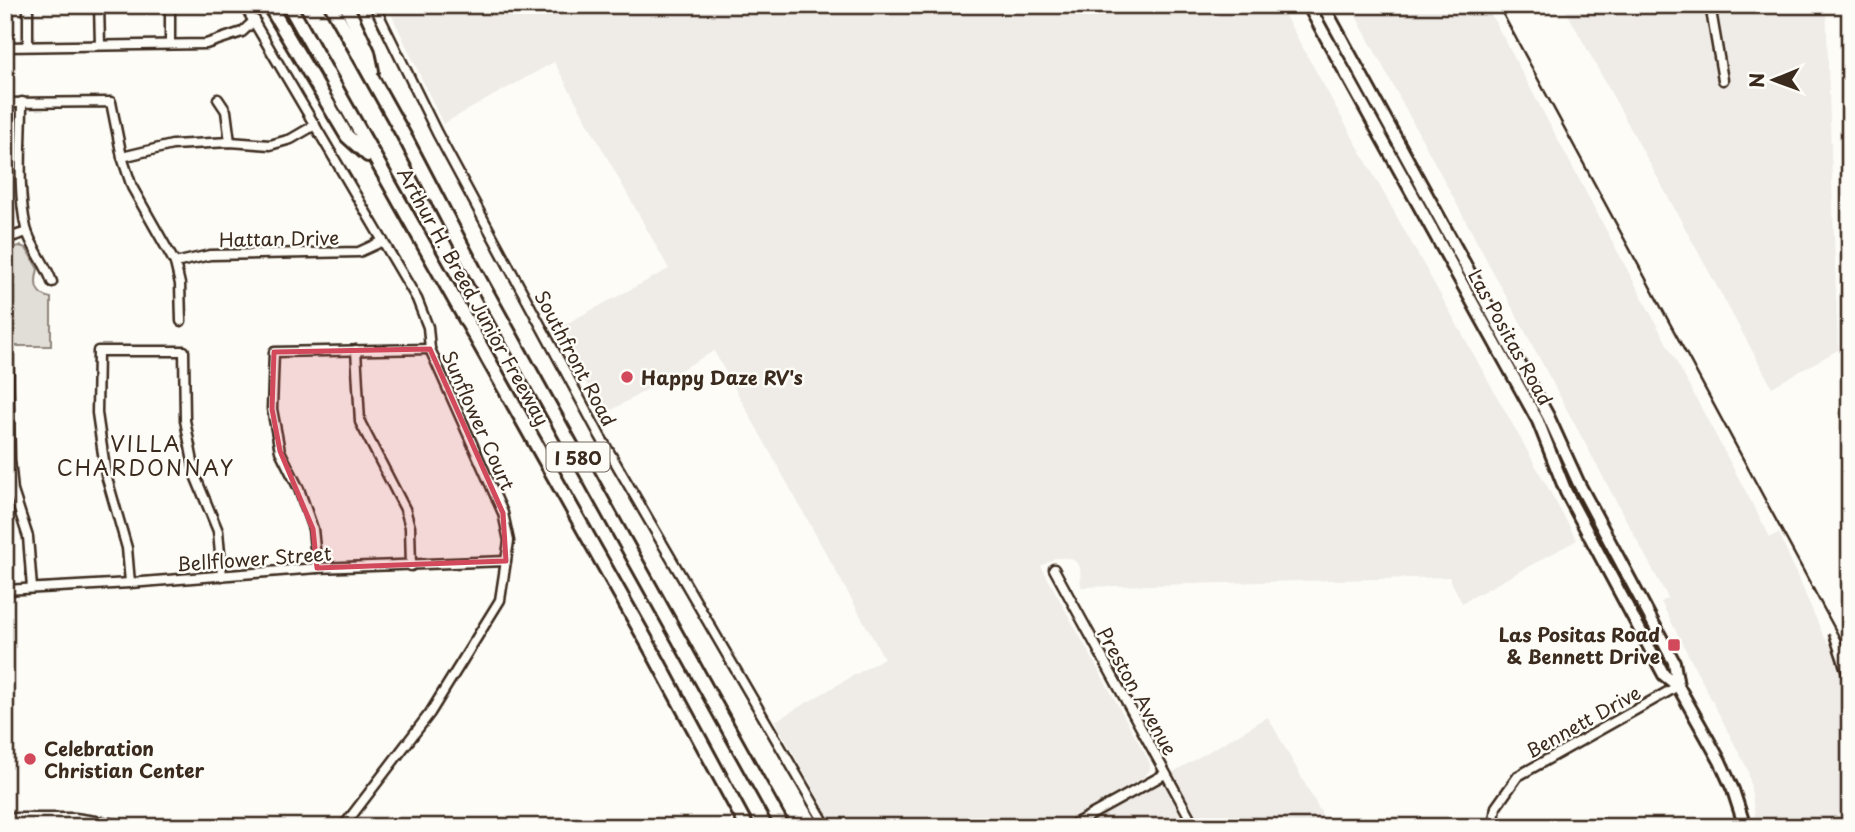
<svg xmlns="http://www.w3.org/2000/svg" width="1855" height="832" font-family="'Playpen Sans',sans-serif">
<rect width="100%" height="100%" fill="#fdfcf7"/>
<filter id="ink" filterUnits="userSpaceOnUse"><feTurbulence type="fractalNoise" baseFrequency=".0143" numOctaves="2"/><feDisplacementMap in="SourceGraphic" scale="14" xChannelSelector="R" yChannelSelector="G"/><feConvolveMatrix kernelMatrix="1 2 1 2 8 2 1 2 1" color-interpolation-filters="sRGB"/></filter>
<g filter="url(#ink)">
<g fill="#efece7">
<path d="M387,5H1279L1577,540L1462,603L1449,577L1081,587L1080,567L1075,561L1069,558H1055L1041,566L1150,763V770L1143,778L1056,827H835L775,721L884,658L714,351L603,415L556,329L669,269L554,62L443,124Z"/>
<path d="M1350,5H1486L1770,537L1779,533L1823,635L1850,673V827H1757L1748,770L1661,602L1668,598Z"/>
<path d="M1563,5H1826L1838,350L1772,387Z"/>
<path d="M1268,717L1329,827H1079Z"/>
</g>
<path fill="#e1ded7" stroke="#8e847a" stroke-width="2" d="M20,246L26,248L38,269C34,284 35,295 51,298V346H13L5,344V249Z"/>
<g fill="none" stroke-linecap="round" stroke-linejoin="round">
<defs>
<g id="minor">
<path d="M28,5V46"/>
<path d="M99,5L100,45"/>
<path d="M170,5V44"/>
<path d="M244,5L417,299L428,327L430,349L503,513L509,541L500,600L430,713L343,827"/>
<path d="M374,5L437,133L600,436L827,827"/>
<path d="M1710,5L1723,80"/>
<path d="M5,47L206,44L242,32L255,20"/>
<path d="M218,99L226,111L230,142"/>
<path d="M22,102C22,143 17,188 26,228C30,246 46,263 52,282"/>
<path d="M5,103L111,102L122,157L132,187L175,263L180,284L181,321"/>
<path d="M122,157L172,145L230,142L270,145L291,139L315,125"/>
<path d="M5,239L27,232"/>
<path d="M175,263L210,255L359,252L383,241"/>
<path d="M356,350L360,422L405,509L410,527L411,566"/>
<path d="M5,355H8L10,459L13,491L28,537L32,588"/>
<path d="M317,568L313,529L299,489L280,451L272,409L274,352L430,349"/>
<path d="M1054,569L1195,827"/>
<path d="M130,583L127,548L106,475L97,413L98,351H184L185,420L196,478L218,531L222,576"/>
<path d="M5,590L130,583L317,568L506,561"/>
<path d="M5,818H75L135,827"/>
<path d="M1069,827L1165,774"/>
<path d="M1493,827L1496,807L1518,776L1678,686"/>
</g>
<g id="major">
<path d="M1308,5L1538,421L1566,492L1664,675L1678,686"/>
<path d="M1323,5L1548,416L1579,484L1674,662L1678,686L1720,761L1733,790L1745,827"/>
</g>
<g id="highway">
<path d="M269,5L347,136L368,155"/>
<path d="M289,5L651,649L747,827"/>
<path d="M331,5L408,143L479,279L783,827"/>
<path d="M346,5L368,52L372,71"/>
</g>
</defs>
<use href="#minor" stroke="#3b2a1e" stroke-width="13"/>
<use href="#major" stroke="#3b2a1e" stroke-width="16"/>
<use href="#highway" stroke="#3b2a1e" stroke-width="18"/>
<use href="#minor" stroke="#fdfcf7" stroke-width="8"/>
<use href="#major" stroke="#fdfcf7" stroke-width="10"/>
<use href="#highway" stroke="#fdfcf7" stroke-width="12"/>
<g stroke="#3b2a1e" stroke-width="2.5">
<path d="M1498,5L1850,657"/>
<path d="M1847,5L1850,21"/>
<path d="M1829,635L1844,681"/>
</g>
</g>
</g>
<path fill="#d1495b" fill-opacity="0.2" stroke="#d1495b" stroke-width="5" stroke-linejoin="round" d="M430,349L503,513L506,561L317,568L313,529L280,451L272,409L274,352Z"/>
<g fill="#d1495b" stroke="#fdfcf7" stroke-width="2.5">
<circle cx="627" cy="377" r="7"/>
<rect x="1667" y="638" width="14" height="14" rx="3.5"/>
<circle cx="30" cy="759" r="7"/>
</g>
<g text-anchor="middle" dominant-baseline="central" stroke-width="5" stroke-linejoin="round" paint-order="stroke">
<rect fill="#fdfcf7" stroke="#75695f" stroke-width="2" x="546.5" y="442.5" width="63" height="29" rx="5"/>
<g font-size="18" font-weight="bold" fill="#3b2a1e">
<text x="578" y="457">I 580</text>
</g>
<g font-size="19" fill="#3b2a1e" stroke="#fdfcf7">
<text transform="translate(279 238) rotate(-1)">Hattan Drive</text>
<text transform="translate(474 296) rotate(61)">Arthur H. Breed Junior Freeway</text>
<text transform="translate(1511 337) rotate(61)">Las Positas Road</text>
<text transform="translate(576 358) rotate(62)">Southfront Road</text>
<text transform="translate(479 420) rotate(66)">Sunflower Court</text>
<text transform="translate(254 558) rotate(-4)">Bellflower Street</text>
<text transform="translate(1138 691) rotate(61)">Preston Avenue</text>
<text transform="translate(1583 721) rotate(-29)">Bennett Drive</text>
</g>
<g font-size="19" font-weight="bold" fill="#3b2a1e" stroke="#fdfcf7" text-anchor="start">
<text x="641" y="377">Happy Daze RV's</text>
<text x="1660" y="634" text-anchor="end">Las Positas Road<tspan x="1660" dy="22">&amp; Bennett Drive</tspan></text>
<text x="44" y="748">Celebration<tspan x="44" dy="22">Christian Center</tspan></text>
</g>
<g font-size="21" letter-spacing="2" fill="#3b2a1e" stroke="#fdfcf7">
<text x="146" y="443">VILLA<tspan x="146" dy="24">CHARDONNAY</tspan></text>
</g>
</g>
<rect width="1855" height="832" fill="none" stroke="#fdfcf7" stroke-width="28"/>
<rect x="14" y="14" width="1827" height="804" fill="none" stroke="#3b2a1e" stroke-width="2.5" filter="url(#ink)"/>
<g transform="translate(1774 80) rotate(269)" stroke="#fdfcf7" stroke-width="5" paint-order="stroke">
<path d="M0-5L12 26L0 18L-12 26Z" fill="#3b2a1e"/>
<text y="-10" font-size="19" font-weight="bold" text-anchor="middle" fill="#3b2a1e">N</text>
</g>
</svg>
